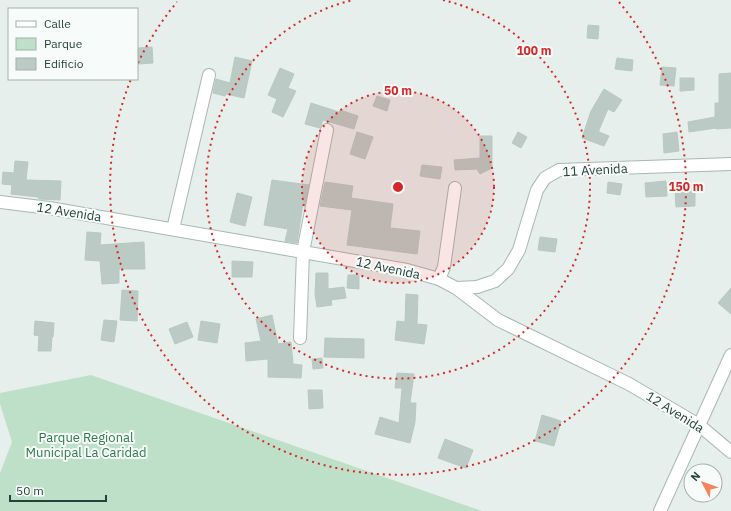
<svg xmlns="http://www.w3.org/2000/svg" width="731" height="511" font-family="'IBM Plex Sans',sans-serif">
<rect width="100%" height="100%" fill="#e6efeb"/>
<path fill="#bfe0c8" d="M91,375L482,511H0V473L12,442L0,404V393Z"/>
<g fill="#bbcac4" stroke="#b8c9c2">
<path d="M588,25L599,26L598,39L587,38Z"/>
<path d="M152,47L153,63L139,64L138,48Z"/>
<path d="M235,57L252,61L244,98L226,94L225,96L213,93L216,79L230,83Z"/>
<path d="M617,58L633,60L632,71L615,69Z"/>
<path d="M662,67L676,68L674,86L660,85Z"/>
<path d="M280,68L294,74L288,88L296,91L283,117L272,112L277,99L268,95Z"/>
<path d="M731,73V128L716,129V128L689,132L688,122L715,117V103H719V74Z"/>
<path d="M680,78H694V90L680,91Z"/>
<path d="M604,89L622,100L614,112L608,109L599,130V132L609,136L604,146L582,138L591,111Z"/>
<path d="M377,96L390,100L387,111L373,106Z"/>
<path d="M311,103L339,112L340,110L358,116L354,129L323,120L320,128L305,124Z"/>
<path d="M357,132L373,137L365,159L350,154Z"/>
<path d="M518,132L527,137L521,148L512,143Z"/>
<path d="M677,132L679,151L664,153L663,134Z"/>
<path d="M480,136H492V168L480,174L477,169L455,170L454,160L480,158Z"/>
<path d="M15,161L28,162L26,180L61,181L60,200L39,199L38,197L11,194L12,185L2,184L3,172L14,173Z"/>
<path d="M422,165L442,167L440,179L420,176Z"/>
<path d="M272,180L309,185L305,203H303L297,243L285,241L288,229L264,225Z"/>
<path d="M666,181L667,196L646,197L645,183Z"/>
<path d="M325,182L353,186L351,198L393,204L390,228L420,231L417,254L347,245L352,210L320,206Z"/>
<path d="M608,182L622,184L620,195L607,193Z"/>
<path d="M695,189V206L676,207L675,190Z"/>
<path d="M237,193L252,197L245,226L230,222Z"/>
<path d="M87,232L101,233L100,245L144,242L145,269H119V283L102,284L100,261L85,260Z"/>
<path d="M540,237L557,239L555,252L538,250Z"/>
<path d="M232,261L253,262L252,277H232Z"/>
<path d="M316,273H328V289L344,287L346,298L331,300L332,305L317,307L315,294Z"/>
<path d="M348,275H359V289L347,288Z"/>
<path d="M731,288V314L718,303Z"/>
<path d="M122,290L138,291L137,321L120,320Z"/>
<path d="M406,294L418,295L417,324L427,325L424,344L395,340L397,321L405,322Z"/>
<path d="M272,315L278,344L291,342L293,364L302,365L301,378L268,377V359L246,361L245,343L261,341L256,319Z"/>
<path d="M104,320L117,321L114,342L101,340Z"/>
<path d="M35,321L54,323L53,337H52L51,351H38L39,336L34,335Z"/>
<path d="M201,321L220,324L217,343L198,340Z"/>
<path d="M187,322L193,337L175,344L169,329Z"/>
<path d="M325,338L364,339V358L324,357Z"/>
<path d="M322,358L323,368L313,369L312,359Z"/>
<path d="M397,373L414,374L410,403H416L415,422L410,443L375,434L380,417L399,423L402,388H395Z"/>
<path d="M308,390H322L323,408L309,409Z"/>
<path d="M542,415L561,421L554,446L535,441Z"/>
<path d="M445,439L473,450L466,468L438,458Z"/>
</g>
<g fill="none" stroke-linecap="round" stroke-linejoin="round">
<defs>
<g id="street">
<path d="M0,202L49,208L303,252L407,270L439,279L456,288L498,320L629,384L699,425L731,452"/>
<path d="M173,229L209,75"/>
<path d="M439,279L444,267L455,188"/>
<path d="M456,288L477,287L495,281L508,269L519,250L537,190L545,178L559,170L731,164"/>
<path d="M300,338L303,252L327,130"/>
<path d="M660,511L731,355"/>
</g>
</defs>
<use href="#street" stroke="#a8b8b2" stroke-width="14"/>
<use href="#street" stroke="#fff" stroke-width="12"/>
</g>
<circle cx="398" cy="187" r="96" fill="#d62828" fill-opacity=".12"/>
<g fill="none" stroke="#d62828" stroke-width="2" stroke-dasharray="2 4">
<circle cx="398" cy="187" r="96"/>
<path d="M443 0A192 192 0 1 1 353 0"/>
<path d="M138 63A288 288 0 0 1 177 2M619 2A288 288 0 1 1 131 79"/>
</g>
<g text-anchor="middle" dominant-baseline="central" stroke-width="4" stroke-linejoin="round" paint-order="stroke">
<g font-size="13" fill="#24423a" stroke="#f7fbf9">
<text transform="translate(595 170) rotate(-3)">11 Avenida</text>
<text transform="translate(69 212) rotate(9)">12 Avenida</text>
<text transform="translate(388 268) rotate(12)">12 Avenida</text>
<text transform="translate(675 412) rotate(32)">12 Avenida</text>
</g>
<g font-size="13" fill="#2d7a4b" stroke="#f7fbf9">
<text x="86" y="437">Parque Regional<tspan x="86" dy="15">Municipal La Caridad</tspan></text>
</g>
</g>
<circle cx="398" cy="187" r="6" fill="#d62828" stroke="#f7fbf9" stroke-width="2"/>
<g font-size="12" text-anchor="middle" font-weight="bold" fill="#d62828" stroke="#f7fbf9" stroke-width="4" stroke-linejoin="round" paint-order="stroke">
<text x="534" y="55">100 m</text>
<text x="398" y="95">50 m</text>
<text x="686" y="191">150 m</text>
</g>
<rect x="8" y="8" width="130" height="72" fill="#f7fbf9" stroke="#a3b1ad"/>
<rect x="16" y="21" width="20" height="6" fill="#ffffff" stroke="#a3b1ad"/>
<text x="44" y="28" font-size="12" fill="#24423a">Calle</text>
<rect x="16" y="38" width="20" height="12" fill="#bfe0c8" stroke="#a3b1ad"/>
<text x="44" y="48" font-size="12" fill="#24423a">Parque</text>
<rect x="16" y="58" width="20" height="12" fill="#bbcac4" stroke="#a3b1ad"/>
<text x="44" y="68" font-size="12" fill="#24423a">Edificio</text>
<g transform="translate(703 483) rotate(311)"><circle r="19" fill="#f7fbf9" stroke="#a3b1ad"/>
<path d="M0-3L7 15L0 10L-7 15Z" fill="#f4845f"/>
<text y="-6" font-size="11" font-weight="bold" text-anchor="middle" fill="#24423a">N</text>
</g>
<path d="M10 495v6h96v-6" fill="none" stroke="#24423a" stroke-width="2"/>
<text x="16" y="495" font-size="12" fill="#24423a" stroke="#f7fbf9" stroke-width="3" paint-order="stroke">50 m</text>
</svg>
